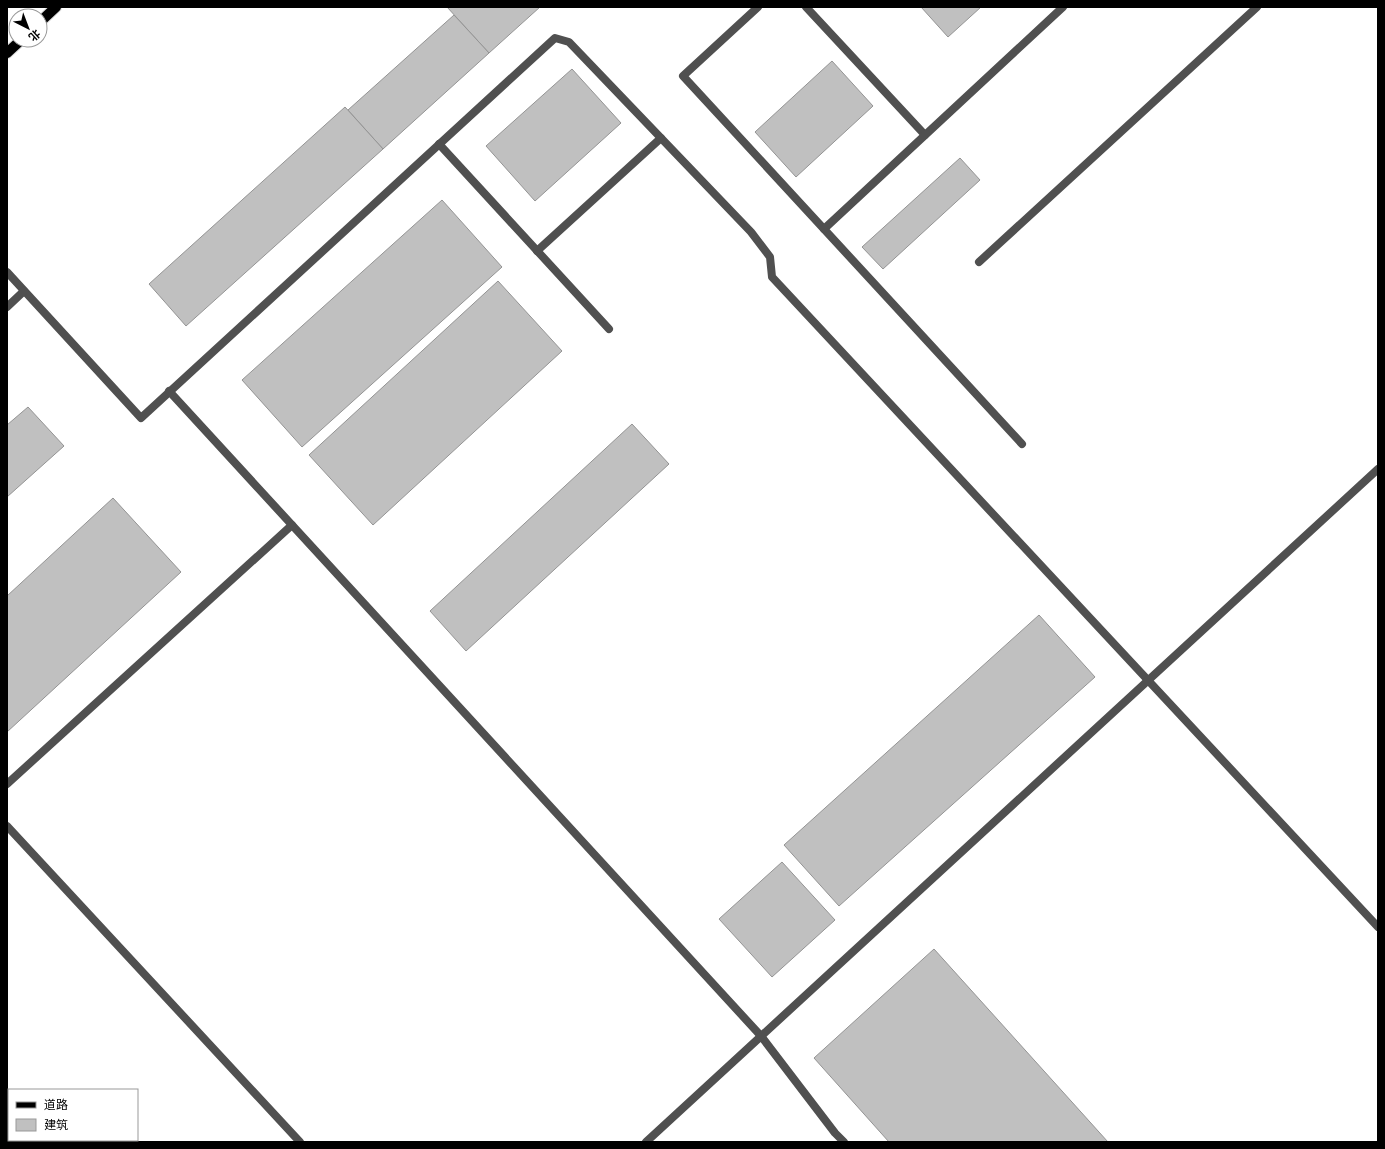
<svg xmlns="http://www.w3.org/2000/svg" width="1385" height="1149" font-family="'Work Sans','Noto Sans SC',sans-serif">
<rect width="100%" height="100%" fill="#fff"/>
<g fill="#c0c0c0" stroke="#949494">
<path d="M447,7H540L489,53Z"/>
<path d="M921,7H981L948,37Z"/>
<path d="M454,15L489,53L383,149L348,110Z"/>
<path d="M832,61L873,106L796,177L755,132Z"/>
<path d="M572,69L621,123L535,201L486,146Z"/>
<path d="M345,107L383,149L186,326L149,284Z"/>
<path d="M960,158L980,180L883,269L862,247Z"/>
<path d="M442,200L502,267L302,447L242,380Z"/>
<path d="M498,281L562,351L373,525L309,455Z"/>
<path d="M28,407L64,446L7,497V425Z"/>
<path d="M632,424L669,464L466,651L430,611Z"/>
<path d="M113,498L181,572L7,732V596Z"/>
<path d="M1039,615L1095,677L839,906L784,845Z"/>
<path d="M782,862L835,920L772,977L719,919Z"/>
<path d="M934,949L1108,1142H889L814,1058Z"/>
</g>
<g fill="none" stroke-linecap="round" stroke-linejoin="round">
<defs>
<g id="primary">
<path d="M40,22L56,7"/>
<path d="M7,53L21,40"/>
</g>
</defs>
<use href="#primary" stroke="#dbdbdb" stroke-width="12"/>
<g stroke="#505050" stroke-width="8">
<path d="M758,7L683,76L1022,444"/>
<path d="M806,7L925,135"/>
<path d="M439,144L609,329"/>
<path d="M824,229L1063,7"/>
<path d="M537,251L661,138"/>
<path d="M979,262L1257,7"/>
<path d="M7,272L141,418L555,38L569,42L751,232L770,257L772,277L1378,927"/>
<path d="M7,307L24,291"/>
<path d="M169,391L761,1036L835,1133L844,1142"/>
<path d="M7,784L292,525"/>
<path d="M7,826L300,1142"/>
<path d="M646,1142L1378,469"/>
</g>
<use href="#primary" stroke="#000" stroke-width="10"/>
</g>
<rect width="1385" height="1149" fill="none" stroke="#000000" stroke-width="16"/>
<rect x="8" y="1089" width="130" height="52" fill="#ffffff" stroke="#999999"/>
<rect x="16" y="1102" width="20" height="6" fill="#000000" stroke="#999999"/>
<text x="44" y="1109" font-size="12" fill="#000000">道路</text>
<rect x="16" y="1119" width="20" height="12" fill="#c0c0c0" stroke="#999999"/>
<text x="44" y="1129" font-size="12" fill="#000000">建筑</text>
<g transform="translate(28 28) rotate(138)"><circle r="19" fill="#ffffff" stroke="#999999"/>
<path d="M0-3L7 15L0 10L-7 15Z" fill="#000000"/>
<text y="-6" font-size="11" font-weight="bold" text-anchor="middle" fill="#000000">北</text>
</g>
</svg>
